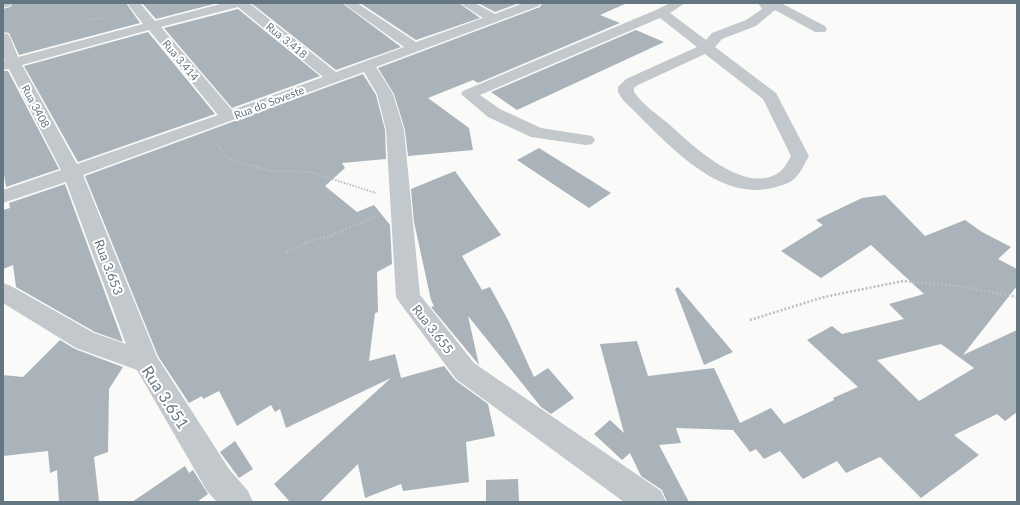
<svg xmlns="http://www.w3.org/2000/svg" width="1020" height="505" font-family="Lato,sans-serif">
<rect width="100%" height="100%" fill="#fafaf8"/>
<g fill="#aab3b9" fill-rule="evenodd">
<path d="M13,3H126L140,23L19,55L9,33L3,32V9L10,7Z"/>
<path d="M142,3H218L156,19Z"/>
<path d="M251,3H342L401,47L336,70Z"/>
<path d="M360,3H459L480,18L416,40Z"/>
<path d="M478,3H519L495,12Z"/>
<path d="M542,3H627L600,15L620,23L478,83L473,80L428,98L469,128L473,150L408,156L405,130L394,94L378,68L540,7Z"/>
<path d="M238,9L320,76L232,108L164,28Z"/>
<path d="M636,30L664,42L517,110L491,92Z"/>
<path d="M148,32L215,114L78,162L24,66Z"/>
<path d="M3,71H8L59,169L6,187L3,169Z"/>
<path d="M363,74L376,95L385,130L386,159L342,163L345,168L325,186L357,212L374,205L390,225L392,264L377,272L378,312L375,313L369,361L395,354L401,378L444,366L455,380L488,404L495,436L466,442L469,482L403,491L401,484L365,498L358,464L320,502H290L274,484L391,378L286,428L280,409L275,412L271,405L237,426L219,391L203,399L202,396L189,403L158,356L85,176Z"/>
<path d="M539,148L611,193L589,208L517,160Z"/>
<path d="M455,171L501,235L462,256L482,290L490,287L508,320L534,377L548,368L574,398L551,414L541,407L468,316L479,365L431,307L434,306L431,300L414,222L411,189Z"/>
<path d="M65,184L123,342L95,332L16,287L13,265L3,269V210L10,208L9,203Z"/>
<path d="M885,195L925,236L965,220L982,232L1011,247L998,259L1017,269V286L963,355L1017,330V412L1005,421L997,414L954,435L979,455L921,498L880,457L846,473L837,461L803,479L780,451L764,459L756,449L750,452L733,430L676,428L681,443L659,445L689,502H667L662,490L641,476L630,453L622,460L594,434L610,420L624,433L600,344L637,341L648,376L714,368L740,423L771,408L784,424L834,400L833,398L858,387L807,340L832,326L842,334L904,319L889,304L924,294L871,245L821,278L781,251L823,225L816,220L862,198ZM941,344L974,368L919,401L877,360Z"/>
<path d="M678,287L733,352L704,365L675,289Z"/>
<path d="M60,340L75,349L123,367L109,389L108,452L94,457L99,502H59L57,470L50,473L48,451L3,456V375L23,377Z"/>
<path d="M235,441L253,469L239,478L220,452Z"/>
<path d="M185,466L189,473L193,470L208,494L197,502H132Z"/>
<path d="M518,479L519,502H486V480Z"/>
</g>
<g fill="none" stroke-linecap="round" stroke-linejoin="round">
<path stroke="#bbbfc2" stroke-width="1.5" stroke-dasharray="1.5 1.5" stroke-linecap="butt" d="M88,20L107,17"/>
<path stroke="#bbbfc2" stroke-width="2" stroke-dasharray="1.5 1.5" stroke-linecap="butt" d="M215,141L225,156L239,162L270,171L310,172L376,193"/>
<g stroke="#bbbfc2" stroke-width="2.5" stroke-dasharray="2 2" stroke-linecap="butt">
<path d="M286,252L315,239L328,237L376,216"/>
<path d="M750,320L824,297L903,281L958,286L1017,297"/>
</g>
<g fill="#c3c8cc" fill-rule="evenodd">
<path d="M3,3H12L10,6L3,8Z"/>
<path d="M127,3H140L155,21L224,3H249L336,72L404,47L343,3H357L416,42L483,18L460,3H475L495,14L523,3H541L539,6L376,67L393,94L404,130L420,295L474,363L661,491L666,502H624L456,379L400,303L396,297L386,130L377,94L364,72L83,175L157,357L229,469L248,491L253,502H217L207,491L137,370L76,348L3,303V283L11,286L94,333L126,344L66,182L3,203V190L61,170L9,69L3,70V61H5L3,55V33L8,34L10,37L18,57L143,24ZM238,7L323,77L232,110L161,27ZM149,30L218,115L77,164L22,65Z"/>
<path d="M670,3H685L670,13L706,40L712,33L746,20L762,9L758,3H781L825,26L827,29L825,32H815L775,10L756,26L722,39L715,47L776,93L809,156C804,164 801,173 794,179C789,184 779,186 772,188C714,202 661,136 623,100L618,92V87L626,79L697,47L660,18L480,95L500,109L541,128L592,136L595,140L592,144L586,145L531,137L488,117L461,94L463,91L656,10ZM705,54L763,99L791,156C788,161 785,167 781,171C747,198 693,146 670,125C658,115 643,105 634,92V88L638,85Z"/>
</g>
</g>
<g text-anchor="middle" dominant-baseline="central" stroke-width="4" stroke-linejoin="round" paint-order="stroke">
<g font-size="11" fill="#657683" stroke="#fff">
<text transform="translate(287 40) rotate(39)">Rua 3.418</text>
<text transform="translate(181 60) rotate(50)">Rua 3.414</text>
<text transform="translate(269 102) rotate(-21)">Rua do Soveste</text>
<text transform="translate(36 106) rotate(62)">Rua 3408</text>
</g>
<g font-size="13" fill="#657683" stroke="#fff">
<text transform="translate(109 267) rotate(69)">Rua 3.653</text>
<text transform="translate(433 329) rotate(52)">Rua 3.655</text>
</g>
<g font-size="16" fill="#657683" stroke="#fff">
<text transform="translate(166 397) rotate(57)">Rua 3.651</text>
</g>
</g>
<rect width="1020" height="505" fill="none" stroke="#657683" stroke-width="8"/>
</svg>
